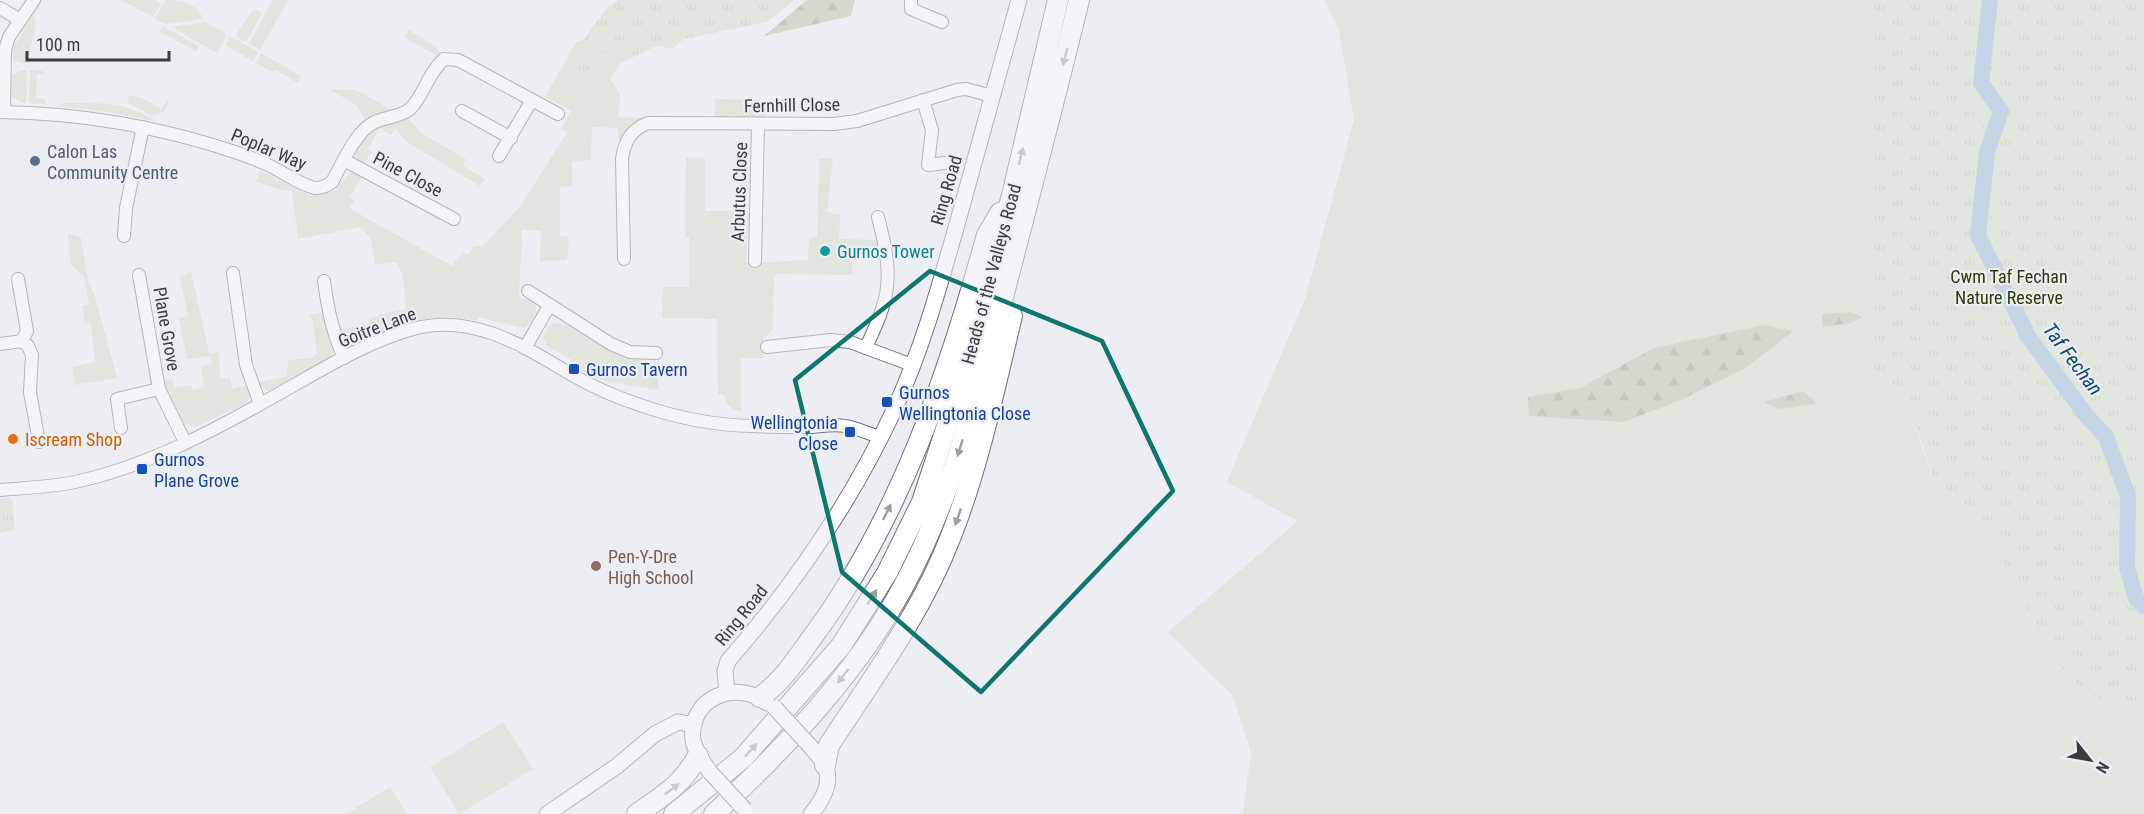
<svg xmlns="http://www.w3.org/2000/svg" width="2144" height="814" font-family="'Roboto Condensed',sans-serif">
<defs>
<pattern id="forest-firs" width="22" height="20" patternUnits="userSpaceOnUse" patternTransform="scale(1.5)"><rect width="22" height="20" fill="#b2c49e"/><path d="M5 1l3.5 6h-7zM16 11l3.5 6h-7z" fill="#92a082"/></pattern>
<pattern id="park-tufts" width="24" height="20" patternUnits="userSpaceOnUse" patternTransform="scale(1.5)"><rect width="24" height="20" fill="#d0dcc3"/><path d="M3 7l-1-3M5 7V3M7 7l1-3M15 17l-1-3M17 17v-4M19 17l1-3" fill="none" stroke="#b4bea9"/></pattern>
</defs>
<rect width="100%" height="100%" fill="#ededf4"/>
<g fill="#d0dcc3">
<path d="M121,0H154L161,4L153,17Z"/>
<path d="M165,0C184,0 194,3 204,19L165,24L155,19Z"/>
<path d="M273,0H288L260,50L249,43Z"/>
<path d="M1324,0H1874V325L1862,375L1869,388L1910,412L1935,484L1983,533L2017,585L2039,643L2084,692L2144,720V814H1243L1251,752L1233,696L1168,632L1298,521L1227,482L1305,299L1354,120L1339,30Z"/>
<path d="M254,9L262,13L246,42L235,36Z"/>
<path d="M33,14L36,24L27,63C17,63 12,61 12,50Z"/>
<path d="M206,22L227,35L217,53L171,27Z"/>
<path d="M163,26L199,46L196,52L160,31Z"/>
<path d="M409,30L435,46L441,55L434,59L436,55L405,38Z"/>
<path d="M230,36L258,52L253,61L225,45Z"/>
<path d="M583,40L621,63L610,79L620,94L618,117L648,118L622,140H618V128L592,127L591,160L572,161V186L560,187V236L569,237L567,260L540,261L541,231L522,230L519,298L531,300L536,304C536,316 534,322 524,328L478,317L477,321C435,310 390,324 353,345L345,343L337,330L368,325V320L383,314L406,309C404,294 406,274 396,262L375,265L371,238L360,227L298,239L292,191L281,190L256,182L260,171L311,196L334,191L350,172H357L363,175L350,197L354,201L349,208L452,266L463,252L468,255L474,246H483L519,208L567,133L561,129L571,111L545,97L576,42Z"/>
<path d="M261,53L301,76L298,83L275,70L273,72L256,63Z"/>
<path d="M27,70L26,104L13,98L11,83L8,82C11,74 18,71 27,70Z"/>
<path d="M30,70L43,71V74H37L36,98L45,99V104L29,103Z"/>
<path d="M329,89L356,90L392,110L366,120L356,105Z"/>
<path d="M129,95L142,98L161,109L167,100L169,102L164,112L151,115L128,103Z"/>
<path d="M715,99L766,100V118H715Z"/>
<path d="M64,103C98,104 125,100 154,121L116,113L55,106Z"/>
<path d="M408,118L421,133L466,159L463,166L485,179L480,186L407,142L395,128L391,135L380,128L368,149L372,152L362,167L356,159L355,153C369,124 378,126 408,118Z"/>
<path d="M686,158H705V211H749L746,263L808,260L809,238L817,237L819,159L833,158L827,212L840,215L839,239L875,240L878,247H853L852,275L777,274L774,277L773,328L766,337H763V358H741V412C731,409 726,405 724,394H718L717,319L662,318L663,287H689V237H685Z"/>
<path d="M68,233L81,238L88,281L94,293L117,378L75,385L72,367L95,362L91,323L85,324L83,306L89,304L84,276L71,265Z"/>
<path d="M191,271L209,353L219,352L220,379L230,378L232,389L249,385L251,391L247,403L195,427L182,422L163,387V380L172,379L174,388L191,385L192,390L204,387L201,366L212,364L210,356L187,359L179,318L188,316L180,277Z"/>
<path d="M324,312C329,327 340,348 329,360L268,391L257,383L287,376L288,360L311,358L317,353L313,322L310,315Z"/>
<path d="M555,323L566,325L617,354L644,359L647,363H658V390L601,380L575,367L570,359L547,346L543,338L548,327Z"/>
<path d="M503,722L533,769L459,814L430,767Z"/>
<path d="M390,787L407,814H346Z"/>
</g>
<g fill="url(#forest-firs)">
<path d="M807,0H855L851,16L764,36Z"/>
<path d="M1852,312L1862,317L1851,323L1822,327V314Z"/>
<path d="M1764,325L1793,331L1747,367L1681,400L1624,422L1529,416L1528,397L1580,388L1654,348Z"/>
<path d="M1803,391L1817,404L1778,409L1764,402Z"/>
</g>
<g fill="url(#park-tufts)">
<path d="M618,0H794L767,22L684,39L672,49L658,45L621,63L583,40L607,8Z"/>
<path d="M1874,0H2144V720L2084,692L2039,643L2017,585L1983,533L1935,484L1923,445L1910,412L1869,388L1862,375L1874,325Z"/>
<path d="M576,47L597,59L586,80L565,68Z"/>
<path d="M12,498L15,530L0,533V499Z"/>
</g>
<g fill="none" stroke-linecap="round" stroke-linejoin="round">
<path stroke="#96b9d5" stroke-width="16" d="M1990,0L1981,83L2001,111L1987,152L1978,235L2028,336L2085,414L2106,437L2128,496L2127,567L2136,598L2144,606"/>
<defs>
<g id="minor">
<path d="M911,0V9L942,22"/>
<path d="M0,8L20,20"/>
<path d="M923,100L932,130L928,165L945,163"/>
<path d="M462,111L511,138"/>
<path d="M0,112C80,113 160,127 235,152C249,157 261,161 274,168C286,174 301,185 315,188C322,188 327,186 332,182C342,164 356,130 375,122C386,117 400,117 410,109C423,97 428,73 444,59L458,60L558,114"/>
<path d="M6,112L4,106L5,50L9,37L34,0"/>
<path d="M499,156L532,100"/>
<path d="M344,160L454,219"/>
<path d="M124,236L126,208L143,127"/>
<path d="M624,259L622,159C625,140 631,130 648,123L834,124L857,121L957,90L966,89L992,96"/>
<path d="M755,261L758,124"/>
<path d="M233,273L246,365L260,404"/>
<path d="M139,275L159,389L185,442"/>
<path d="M18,279L27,331L22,341L28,346L32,355L30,392L39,442"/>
<path d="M324,281C328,310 332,331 344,358"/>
<path d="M528,291L611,344L630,352L656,353"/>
<path d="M0,344L22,341"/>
<path d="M767,347L831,340L850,342L912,365"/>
<path d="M525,348L549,306"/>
<path d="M866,348C871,335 878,323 882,309C893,279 886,248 878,217"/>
<path d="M121,428L117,399L159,389"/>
<path d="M0,490C25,488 50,487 75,482C145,467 211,432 273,397C318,372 363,343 413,329C469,313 521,344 567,372C589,385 615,397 640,405C674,417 714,425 751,426C771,427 791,427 812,427C822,426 835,424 845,426C857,428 869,434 881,437"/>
</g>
<g id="tertiary">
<path d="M727,692L725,671L728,661C795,584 852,501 895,408C924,345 942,277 961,210C980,140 1000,70 1019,0"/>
<path d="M810,746C815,752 822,759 825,765C833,783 822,801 811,814"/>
<path d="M710,772C703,762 695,752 693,740C688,697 737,679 767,703"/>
<path d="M547,814L617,766L655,734L678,722L694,725"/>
</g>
<g id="trunk">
<path d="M760,697C782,682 796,660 811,639C899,521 948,376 987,235L1000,213"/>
<path d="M825,765L829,745C873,678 922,612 951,536C979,465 994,390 1012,316"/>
<path d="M637,814C665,794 680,787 698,756"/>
<path d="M674,814L743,758L841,646L887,573L922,502L964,374L980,317L1013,191L1058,0"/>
<path d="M714,814C786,747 856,674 903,587C952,497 977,395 1003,297C1029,198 1055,99 1079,0"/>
</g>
</defs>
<use href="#minor" stroke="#717177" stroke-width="14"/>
<use href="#tertiary" stroke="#717177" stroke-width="17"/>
<use href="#trunk" stroke="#717177" stroke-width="22"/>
<use href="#minor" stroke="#fff" stroke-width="12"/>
<use href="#tertiary" stroke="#fff" stroke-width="15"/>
<use href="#trunk" stroke="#fff" stroke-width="20"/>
<defs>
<g id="tertiary-bridge">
<path d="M775,708L810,746"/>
<path d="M710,772L745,810"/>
</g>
</defs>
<use href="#tertiary-bridge" stroke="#717177" stroke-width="17" stroke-linecap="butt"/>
<use href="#tertiary-bridge" stroke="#fff" stroke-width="15"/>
</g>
<defs><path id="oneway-solid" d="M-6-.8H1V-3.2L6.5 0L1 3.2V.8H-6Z" transform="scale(1.5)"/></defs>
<g fill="#9e9e9f">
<use href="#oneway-solid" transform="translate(1065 57) rotate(104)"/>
<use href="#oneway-solid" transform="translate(1021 156) rotate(-77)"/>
<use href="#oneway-solid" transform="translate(960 448) rotate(108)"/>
<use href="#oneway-solid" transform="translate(887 512) rotate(-64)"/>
<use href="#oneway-solid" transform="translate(958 517) rotate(109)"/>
<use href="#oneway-solid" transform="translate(872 597) rotate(-57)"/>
<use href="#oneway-solid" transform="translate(843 676) rotate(128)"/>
<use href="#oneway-solid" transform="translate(751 750) rotate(-48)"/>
<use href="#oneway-solid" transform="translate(672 789) rotate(-37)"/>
</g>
<path d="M0 0H2144V814H0ZM930,271L1102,341L1173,491L981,692L842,572L795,380Z" fill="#ededf4" fill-opacity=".55" fill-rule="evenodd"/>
<path fill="none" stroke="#0f766e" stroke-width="4.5" stroke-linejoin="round" d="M930,271L1102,341L1173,491L981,692L842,572L795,380Z"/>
<circle fill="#5c6f8a" stroke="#ededf4" stroke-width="2" cx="35" cy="161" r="6"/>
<circle fill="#0f9aa8" stroke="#ededf4" stroke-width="2" cx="825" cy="251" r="6"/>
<g fill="#1a4fb4" stroke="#ededf4" stroke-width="2">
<rect x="568" y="363" width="12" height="12" rx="3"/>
<rect x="881" y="396" width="12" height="12" rx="3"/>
<rect x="844" y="426" width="12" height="12" rx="3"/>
<rect x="136" y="463" width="12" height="12" rx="3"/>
</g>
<circle fill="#e8710a" stroke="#ededf4" stroke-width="2" cx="13" cy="439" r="6"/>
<circle fill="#8d6e63" stroke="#ededf4" stroke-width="2" cx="596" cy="566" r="6"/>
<g text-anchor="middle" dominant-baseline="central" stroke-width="4.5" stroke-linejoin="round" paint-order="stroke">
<g font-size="18" fill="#3c3c3f" stroke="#ededf4">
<text transform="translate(792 105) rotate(-1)">Fernhill Close</text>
<text transform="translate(269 149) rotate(23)">Poplar Way</text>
<text transform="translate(408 174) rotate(28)">Pine Close</text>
<text transform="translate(946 190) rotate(-74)">Ring Road</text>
<text transform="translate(739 192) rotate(-88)">Arbutus Close</text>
<text transform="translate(991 274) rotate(-75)">Heads of the Valleys Road</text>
<text transform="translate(377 327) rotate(-21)">Goitre Lane</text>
<text transform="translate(167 329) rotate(80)">Plane Grove</text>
<text transform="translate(741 615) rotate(-51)">Ring Road</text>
</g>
<g font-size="18" fill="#4e5e75" stroke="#ededf4" text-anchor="start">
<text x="47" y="151">Calon Las<tspan x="47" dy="21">Community Centre</tspan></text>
</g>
<g font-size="18" fill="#0d838f" stroke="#ededf4" text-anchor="start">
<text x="837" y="251">Gurnos Tower</text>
</g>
<g font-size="18" fill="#283c00" stroke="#ededf4">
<text x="2009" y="276">Cwm Taf Fechan<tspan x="2009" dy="21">Nature Reserve</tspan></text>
</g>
<g font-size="18" fill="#164399" stroke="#ededf4" text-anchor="start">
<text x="586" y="369">Gurnos Tavern</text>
<text x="899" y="392">Gurnos<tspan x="899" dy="21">Wellingtonia Close</tspan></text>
<text x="838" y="422" text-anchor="end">Wellingtonia<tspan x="838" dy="21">Close</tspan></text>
<text x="154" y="459">Gurnos<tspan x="154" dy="21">Plane Grove</tspan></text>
</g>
<g font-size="18" fill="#c56008" stroke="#ededf4" text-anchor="start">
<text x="25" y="439">Iscream Shop</text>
</g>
<g font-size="18" fill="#785e54" stroke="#ededf4" text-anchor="start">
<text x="608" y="556">Pen-Y-Dre<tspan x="608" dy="21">High School</tspan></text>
</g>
<g font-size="20" font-style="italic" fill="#0d496e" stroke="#ededf4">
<text transform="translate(2073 359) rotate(53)">Taf Fechan</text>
</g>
</g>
<g transform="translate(2090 760) rotate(121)" stroke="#ededf4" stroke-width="4.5" paint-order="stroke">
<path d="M0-4.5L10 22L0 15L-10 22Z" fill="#3c3c3f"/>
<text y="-9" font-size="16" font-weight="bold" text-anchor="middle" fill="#3c3c3f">N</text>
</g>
<path d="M27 51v9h142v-9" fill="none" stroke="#3c3c3f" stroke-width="3"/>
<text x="36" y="51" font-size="18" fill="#3c3c3f" stroke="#ededf4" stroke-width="4.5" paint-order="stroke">100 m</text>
</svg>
